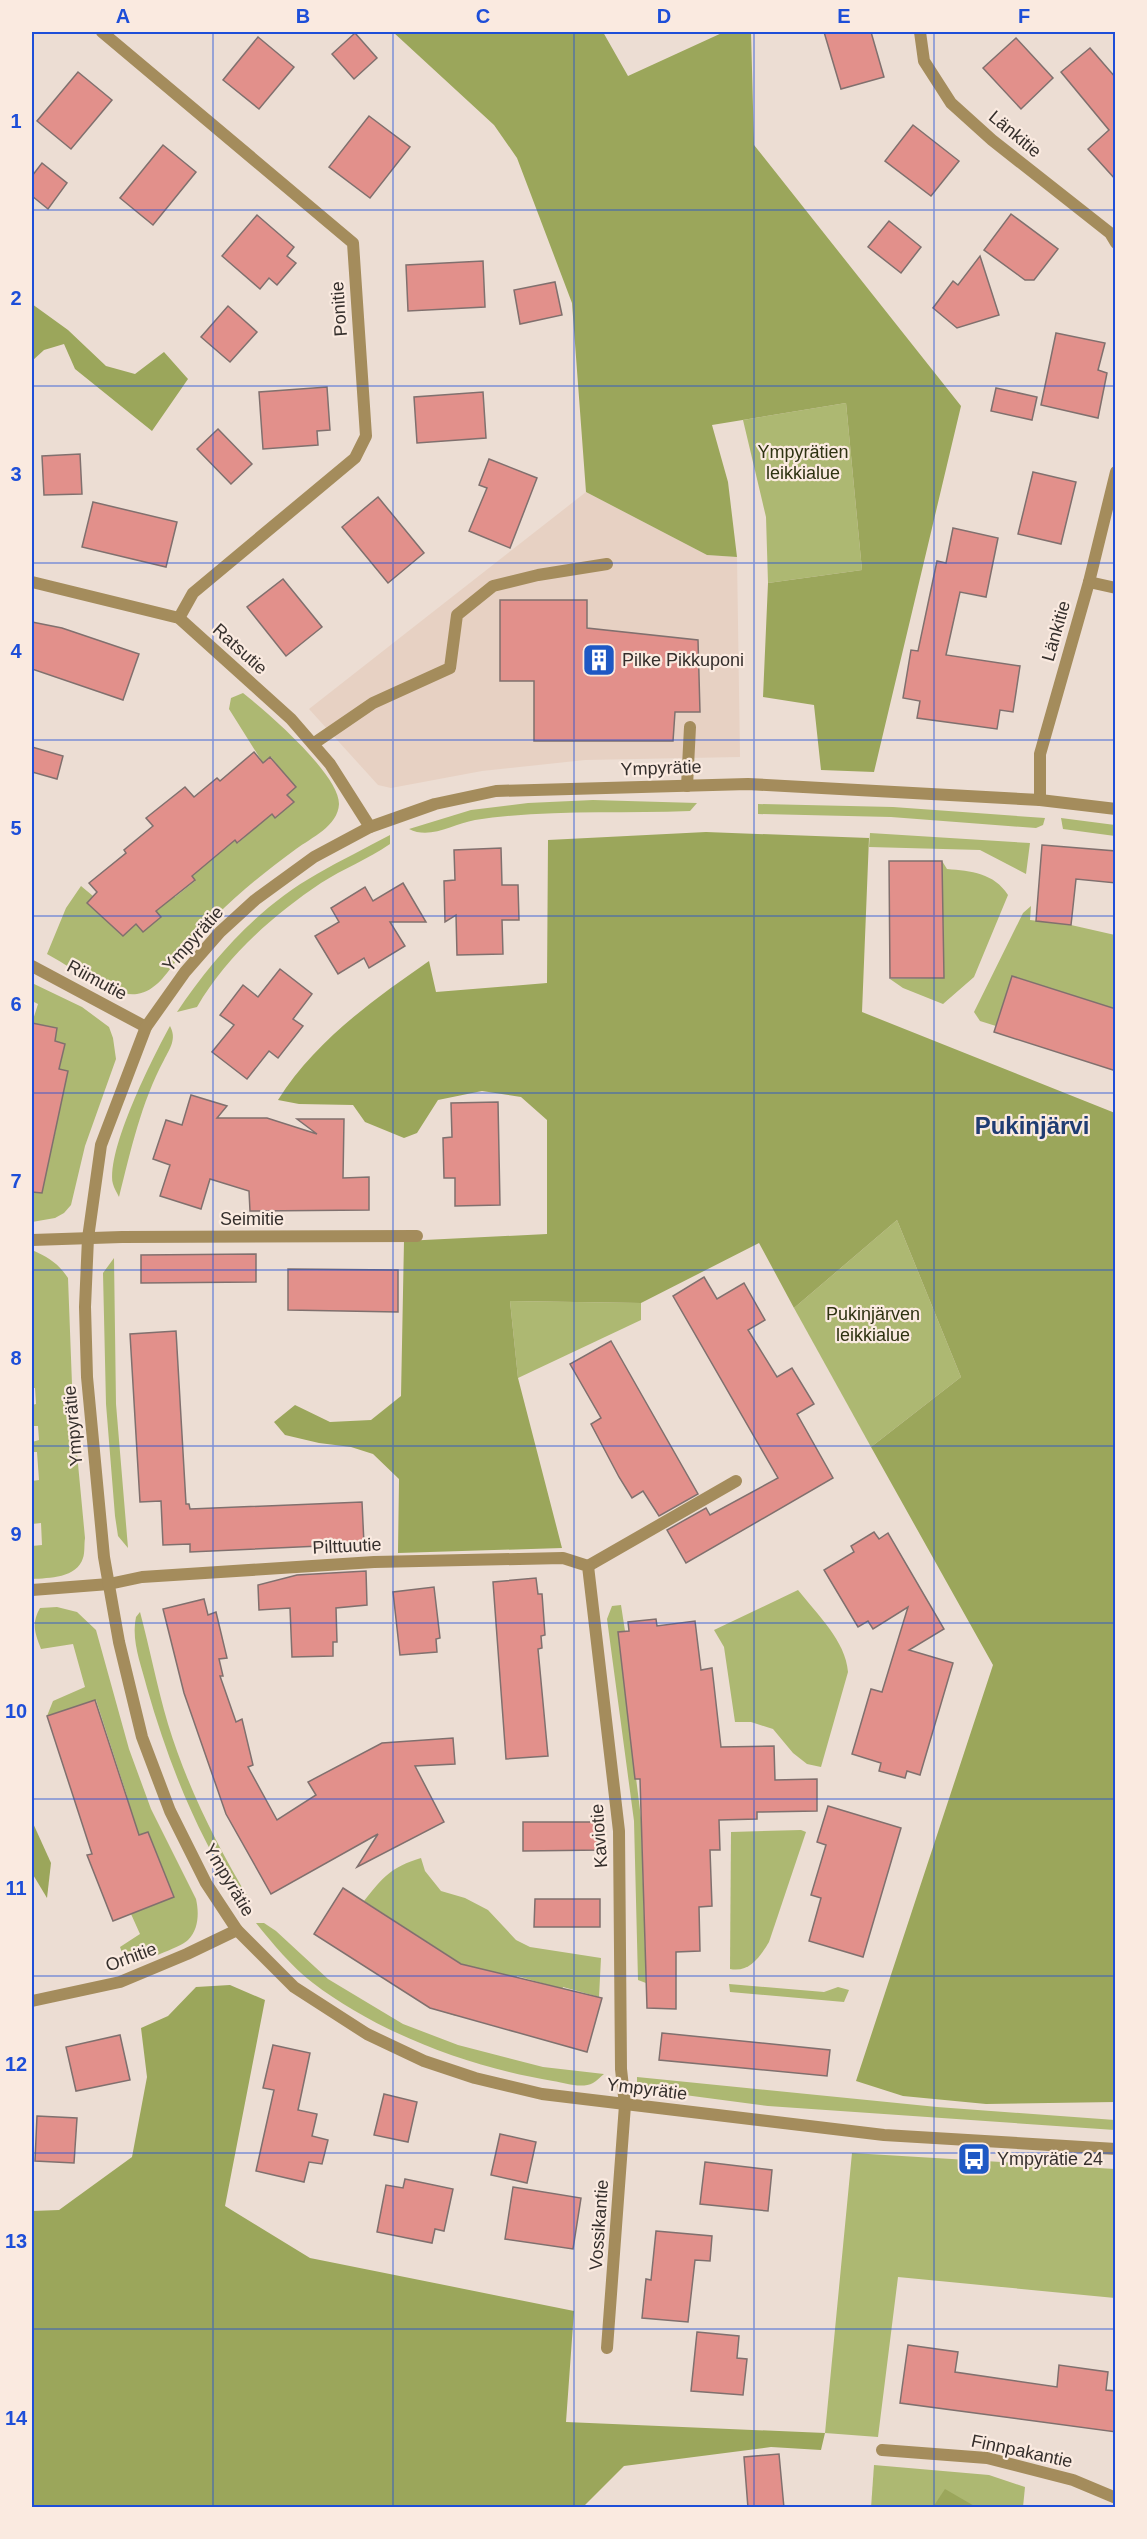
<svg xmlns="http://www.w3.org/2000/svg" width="1147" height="2539" font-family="Helvetica,sans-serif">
<rect width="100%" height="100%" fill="#ecddd3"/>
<path fill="#e7d1c3" d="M586,492L707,555L737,557L740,757L585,760L482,771L391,788L378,785L309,709Z"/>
<g fill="#adb872">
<path d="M846,403L862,570L768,583L766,517L743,420Z"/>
<path d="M243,693C267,712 339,774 339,804C338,826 311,838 296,849C252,881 211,916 177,960C166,974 156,991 137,994C113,998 68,965 47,954L66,908L81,886L93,896L87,903L123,936L136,924L143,932L161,917L151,905L169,891L175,897L195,881L186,869L229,833L238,843L255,828L267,808L275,817L294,802L287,795L295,787L271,757L263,763L229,709L231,698Z"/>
<path d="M593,800L697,803L690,811C618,814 546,809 475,820C453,824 430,840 409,829L471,810L528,803Z"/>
<path d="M758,804L893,807L1045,818L1043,825L1036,828L891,817L758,814Z"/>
<path d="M1061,818L1115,825V836L1063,829Z"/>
<path d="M870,833L1030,843L1026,874L980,850L869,847Z"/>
<path d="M390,835V844C368,859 343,869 321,883C273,915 226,957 197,1007L177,1012C213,958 260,906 317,874C341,860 366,848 390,835Z"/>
<path d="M942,861L947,869C971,871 994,873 1008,895L974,977L943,1004L903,988L890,979L944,978Z"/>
<path d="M1031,906L1030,920L1071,925L1115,935V1009L1012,976L996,1026L980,1021L974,1012L1023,913Z"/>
<path d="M32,983L82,1007L109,1027L113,1038L116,1059L85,1146L71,1205L64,1213L55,1218L32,1222V1181L35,1182L51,1150L56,1129L55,1087L64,1089L68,1071L59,1069L65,1044L55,1041L57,1028L32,1023L38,1004L32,1001Z"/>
<path d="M170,1026C177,1039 170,1048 164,1060C141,1103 131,1150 119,1197C117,1193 114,1188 113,1184C106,1150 153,1057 170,1026Z"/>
<path d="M897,1220L961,1377L871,1447L794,1308Z"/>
<path d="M32,1250C48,1257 58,1263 68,1278L73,1411L85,1538C84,1544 85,1553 83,1558C77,1578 49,1578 32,1579V1546L42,1545L41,1523L32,1524V1481L39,1480L37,1452H32V1442L39,1440L38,1426H32V1405L36,1404L35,1388H32V1379H34Z"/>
<path d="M114,1258L116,1404L128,1548L118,1536L115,1516L106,1404L103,1273Z"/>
<path d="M510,1301L641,1303V1320L518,1378Z"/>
<path d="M798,1590C816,1613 846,1641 848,1672L821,1767L807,1764L793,1753L773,1729L751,1722H735L724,1647L714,1630Z"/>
<path d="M621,1605L625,1631L618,1633L641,1818L646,1983L638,1980L634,1821L607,1619L612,1606Z"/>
<path d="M57,1607L77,1612L96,1630L129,1749L151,1809L196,1899C199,1912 199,1929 188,1940C180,1948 140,1961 127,1966L120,1947L140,1934L131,1914L174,1897L148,1832L134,1837L127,1796L96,1700L47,1716L53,1701L85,1687L73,1644L41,1649C35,1633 31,1624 40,1608Z"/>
<path d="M140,1612C150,1649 157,1687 168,1724C187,1786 216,1844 249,1899L243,1906C198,1836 170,1768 147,1688C141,1664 131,1641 136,1617Z"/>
<path d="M801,1830L806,1832L769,1942C760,1957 749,1973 730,1969L731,1832Z"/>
<path d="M421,1858L425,1871L441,1891L465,1898L488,1910L516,1940L530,1947L601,1958L599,1997L563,1987L559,1998L552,1986L517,1976L513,1987L504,1975L470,1966L456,2016L428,2007L457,1961L364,1901C383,1877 391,1867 421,1858Z"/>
<path d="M256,1923H264L276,1931L328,1979L403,2024L458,2045L543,2067L604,2074C601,2076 597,2081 593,2083C582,2089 565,2083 553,2081C472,2068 378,2033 313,1983C291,1966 273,1944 256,1923Z"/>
<path d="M729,1984L824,1992L838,1987L849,1990L844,2002L730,1992Z"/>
<path d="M637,2077L937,2107L1115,2120V2130L768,2106L647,2090L637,2082Z"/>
<path d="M852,2153L1115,2169V2298L898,2277L878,2437L825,2433Z"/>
<path d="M874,2465L989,2475L1025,2487L1023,2507L871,2508Z"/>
</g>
<g fill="#9ba65b">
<path d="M393,32H603L628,76L724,32H751L754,145L961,406L874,772L821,770L814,705L763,697L768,583L862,570L846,403L712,425L728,482L737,557L707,555L586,492L572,303L517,158L494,125Z"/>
<path d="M32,304L68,330L106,366L135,374L164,352L188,379L152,431L75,369L64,344L44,350L32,361Z"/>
<path d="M706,832L869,838L862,1012L1115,1113V2102L986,2104L903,2096L856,2081L993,1665L871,1447L961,1377L897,1220L794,1308L759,1243L641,1303L510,1301L518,1378L562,1548L398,1553L399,1479L373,1454L351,1447L319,1443L285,1435L274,1422L295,1405L330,1422L371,1420L401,1396L404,1241L547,1234V1120L521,1097L482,1091L438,1100L417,1133L404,1138L365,1122L353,1105L299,1104L278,1100C315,1041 373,1000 429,961L436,992L547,983L548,840Z"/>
<path d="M32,1821L51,1863L47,1898L32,1873Z"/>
<path d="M230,1985L265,2000L225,2206L310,2258L574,2311L566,2422L825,2433L821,2450L771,2447L624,2466L583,2507H32V2211L59,2210L132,2157L147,2077L141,2028L168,2016L196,1987Z"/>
<path d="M945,2489L976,2507H933Z"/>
</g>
<g fill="#e2908b" stroke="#80706e" stroke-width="1.5">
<path d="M824,32H871L884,77L841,89Z"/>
<path d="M355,33L377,58L354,79L332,54Z"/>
<path d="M258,37L294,67L259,109L223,80Z"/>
<path d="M1016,38L1053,78L1021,109L983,68Z"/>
<path d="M1090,48L1116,78V180L1088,149L1109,130L1061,72Z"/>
<path d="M78,72L112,100L71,149L37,121Z"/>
<path d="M369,116L410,147L370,198L329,167Z"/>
<path d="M913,125L959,161L931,196L885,161Z"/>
<path d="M163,145L196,172L153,225L120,198Z"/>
<path d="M42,163L67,183L48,209L32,196V176Z"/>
<path d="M1011,214L1058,249L1034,280H1025L984,250Z"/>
<path d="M257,215L294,247L287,256L296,263L277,285L269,278L260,289L222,256Z"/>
<path d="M889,221L921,247L901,273L868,247Z"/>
<path d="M980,256L999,315L957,328L933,308L953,281L958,285Z"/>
<path d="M483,261L485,307L408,311L406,265Z"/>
<path d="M555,282L562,315L520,324L514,290Z"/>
<path d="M228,306L257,332L230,362L201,337Z"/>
<path d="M1056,333L1105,343L1098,370L1107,373L1098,418L1041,405Z"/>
<path d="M327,387L330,430L317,431L318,445L263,449L259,392Z"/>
<path d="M996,388L1037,397L1032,420L991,411Z"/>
<path d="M483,392L486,438L417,443L414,397Z"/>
<path d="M218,429L252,464L231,484L197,449Z"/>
<path d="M80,454L82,494L44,495L42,456Z"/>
<path d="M489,459L537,478L510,548L469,531L487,488L479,485Z"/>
<path d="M1033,472L1076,482L1061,544L1018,534Z"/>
<path d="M378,497L424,553L388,583L342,527Z"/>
<path d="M93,502L177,522L166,567L82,547Z"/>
<path d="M953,528L998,538L986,597L960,592L946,655L1020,666L1013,712L1000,710L997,729L917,718L920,701L903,698L911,650L918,651L937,561L946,563Z"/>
<path d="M283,579L322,627L286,656L247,607Z"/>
<path d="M500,600H587V628L698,640L700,712H675L673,741H534V681H500Z"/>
<path d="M32,622L62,628L139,654L123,700L32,669Z"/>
<path d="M32,747L63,756L57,779L32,772Z"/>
<path d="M254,752L263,763L270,757L296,787L287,795L294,802L275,818L272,814L237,843L235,840L192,876L195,880L156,911L161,917L143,932L136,924L123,936L87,903L97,892L89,883L126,853L124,850L153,826L146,818L185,787L194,797L217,778L220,781Z"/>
<path d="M1042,845L1116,851V883L1076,879L1071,925L1036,921Z"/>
<path d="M501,848L502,885H518L519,920H502L503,954L457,955L456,915L445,922L444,881L455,880L454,850Z"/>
<path d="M889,861H942L944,978H890Z"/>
<path d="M403,883L426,922H390L405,946L369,968L364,958L338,974L315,936L339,922L331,908L365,887L373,901Z"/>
<path d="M280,969L312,994L293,1019L303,1026L278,1058L269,1051L247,1079L212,1052L234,1025L220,1015L243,985L258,997Z"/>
<path d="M1012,976L1116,1009V1071L994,1032Z"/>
<path d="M32,1023L57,1028L55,1041L65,1044L59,1069L68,1071L42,1193L32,1192Z"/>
<path d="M191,1095L227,1106L217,1118H267L317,1134L297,1119H344L343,1178L369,1177V1210L250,1211L249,1191L210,1179L201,1209L160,1196L170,1165L153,1159L166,1120L182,1125Z"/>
<path d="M498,1102L500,1205L455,1206V1178H444L443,1138L452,1137L451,1103Z"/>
<path d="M256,1254V1282L141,1283V1255Z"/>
<path d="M288,1269L398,1270V1312L288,1310Z"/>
<path d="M704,1277L717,1299L744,1283L765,1320L748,1330L777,1377L792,1368L814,1404L797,1414L833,1478L686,1563L667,1530L706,1508L710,1515L778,1478L673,1296Z"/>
<path d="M176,1331L186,1504H189L190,1509L362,1502L364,1544L190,1552V1544L163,1545L161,1501L140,1502L130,1334Z"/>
<path d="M611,1341L698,1494L659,1516L643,1491L632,1498L619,1477L591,1424L601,1418L570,1364Z"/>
<path d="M874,1532L879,1539L888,1533L944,1629L909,1650L953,1663L920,1775L907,1771L905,1778L879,1771L881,1763L852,1754L871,1689L882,1692L908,1607L873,1629L868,1621L858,1627L824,1570L854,1552L851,1546Z"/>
<path d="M366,1571L367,1605L336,1608L337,1642H333V1656L292,1657L290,1608L259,1610L258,1585L297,1575Z"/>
<path d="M536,1578L538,1594H542L545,1635L541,1636L542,1648L538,1649L548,1756L506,1759L493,1582Z"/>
<path d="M434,1587L440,1638L436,1639L437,1652L400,1655L393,1592Z"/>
<path d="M204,1599L208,1615L216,1612L227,1658L219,1659L223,1676H220L236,1722L242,1719L253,1765L248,1767L277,1820L316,1795L308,1782L382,1743L453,1738L455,1764L415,1766L444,1822L357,1867L378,1834L271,1894L226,1814L184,1693L163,1609Z"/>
<path d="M656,1619L657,1626L695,1621L701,1670L712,1668L721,1747L774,1746L775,1780L817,1779V1811L757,1812V1819L719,1820L720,1850H710L712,1906L699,1907L700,1951L676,1952V2009L647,2008L640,1779H635L618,1632L629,1631L628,1622Z"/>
<path d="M95,1700L139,1835L148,1832L174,1897L113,1921L87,1855L92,1854L47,1716Z"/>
<path d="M828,1806L901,1828L863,1957L809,1941L821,1898L811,1895L826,1845L817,1842Z"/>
<path d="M523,1822H602V1850L523,1851Z"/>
<path d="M343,1888L461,1964L602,1998L587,2052L430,2008L314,1934Z"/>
<path d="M535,1899H600V1927H534Z"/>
<path d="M662,2033L830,2050L827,2076L659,2060Z"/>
<path d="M120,2035L130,2080L76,2091L66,2047Z"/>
<path d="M273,2045L310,2053L298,2110L317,2114L312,2136L328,2140L322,2164L309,2162L304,2182L256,2171L274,2090L263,2088Z"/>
<path d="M384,2094L417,2102L408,2142L374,2135Z"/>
<path d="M37,2116L77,2118L74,2163L35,2161Z"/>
<path d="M500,2134L536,2142L527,2183L491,2175Z"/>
<path d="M705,2162L772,2170L768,2211L700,2204Z"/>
<path d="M405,2179L453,2189L444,2231L435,2229L432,2243L377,2232L386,2185L403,2188Z"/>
<path d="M513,2187L581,2198L573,2249L505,2239Z"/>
<path d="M656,2231L712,2236L710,2261L695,2260L688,2322L642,2318L646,2279L651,2280Z"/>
<path d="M697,2332L739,2336L737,2358L747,2359L743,2395L691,2391Z"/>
<path d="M908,2345L958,2352L955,2372L1057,2387L1059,2365L1108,2372L1106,2390L1116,2391V2432L900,2403Z"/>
<path d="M779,2454L784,2508H748L744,2457Z"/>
</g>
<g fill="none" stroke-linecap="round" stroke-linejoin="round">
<g stroke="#a48c5c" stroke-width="12">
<path d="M313,744L373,703L450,668L457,615L493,586L538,575L607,564"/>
<path d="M687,786L690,727"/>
<path d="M588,1566L736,1481"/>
</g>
<g stroke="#a48c5c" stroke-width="12">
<path d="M102,32L353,243L366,436L355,458L193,593L179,618"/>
<path d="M920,32L924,61L951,103L992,140L1110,233L1116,243"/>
<path d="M32,582L179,618L291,719L330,764L370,827"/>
<path d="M1089,582L1116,588"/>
<path d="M1040,800V754L1089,582L1116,472"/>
<path d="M32,966L146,1027"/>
<path d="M32,1240L122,1237L417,1236"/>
<path d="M32,1590L109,1584L142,1577L374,1562L563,1558L588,1566L619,1831L621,2069L625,2105L607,2348"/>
<path d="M32,2001L120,1982L187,1954L237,1930"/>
<path d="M882,2450L987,2458L1073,2480L1116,2498"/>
</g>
<path stroke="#a48c5c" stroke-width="12" d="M1116,809L1040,800L748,784L496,791L435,804L370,827L314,857L255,900L220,932L185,972L146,1027L101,1145L88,1238L85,1307L87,1377L104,1557L119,1642L142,1737L170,1811L206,1883L237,1930L294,1987L367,2034L424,2061L475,2078L542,2094L884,2135L1116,2149"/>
</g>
<path fill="none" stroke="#1d4ed8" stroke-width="1.5" stroke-opacity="0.55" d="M213,32V2508M393,32V2508M574,32V2508M754,32V2508M934,32V2508M32,210H1116M32,386H1116M32,563H1116M32,740H1116M32,916H1116M32,1093H1116M32,1270H1116M32,1446H1116M32,1623H1116M32,1799H1116M32,1976H1116M32,2153H1116M32,2329H1116"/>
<defs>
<symbol id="building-square" viewBox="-11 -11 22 22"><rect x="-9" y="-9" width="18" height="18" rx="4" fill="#1e58c4" stroke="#faeae0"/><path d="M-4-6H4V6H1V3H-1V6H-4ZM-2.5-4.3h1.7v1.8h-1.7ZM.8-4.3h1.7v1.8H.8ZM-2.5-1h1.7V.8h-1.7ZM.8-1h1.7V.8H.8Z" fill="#fff"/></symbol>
<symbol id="bus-square" viewBox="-11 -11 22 22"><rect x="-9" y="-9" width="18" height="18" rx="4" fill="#1e58c4" stroke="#faeae0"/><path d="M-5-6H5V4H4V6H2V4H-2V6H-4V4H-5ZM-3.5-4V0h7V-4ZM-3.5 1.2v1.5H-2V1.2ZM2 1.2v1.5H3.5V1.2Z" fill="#fff"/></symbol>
</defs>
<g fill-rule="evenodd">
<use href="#building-square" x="580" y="641" width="38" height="38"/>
<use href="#bus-square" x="955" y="2140" width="38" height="38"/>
</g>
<g text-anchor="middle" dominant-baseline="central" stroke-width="4.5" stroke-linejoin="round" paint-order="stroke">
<g font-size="18" fill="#352f2c" stroke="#faeae0">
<text transform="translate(1015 134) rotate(40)">Länkitie</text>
<text transform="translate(339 309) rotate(-94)">Ponitie</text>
<text transform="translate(1056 631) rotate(-74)">Länkitie</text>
<text transform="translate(240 649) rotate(42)">Ratsutie</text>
<text transform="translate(661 768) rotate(-2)">Ympyrätie</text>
<text transform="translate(193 939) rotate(-48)">Ympyrätie</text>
<text transform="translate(97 980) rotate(28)">Riimutie</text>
<text x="252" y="1219">Seimitie</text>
<text transform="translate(73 1426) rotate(-95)">Ympyrätie</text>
<text transform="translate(347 1546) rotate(-3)">Pilttuutie</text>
<text transform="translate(599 1836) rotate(-94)">Kaviotie</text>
<text transform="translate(229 1880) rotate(59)">Ympyrätie</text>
<text transform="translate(131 1957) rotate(-20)">Orhitie</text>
<text transform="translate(647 2089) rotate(7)">Ympyrätie</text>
<text transform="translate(599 2225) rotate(-86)">Vossikantie</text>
<text transform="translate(1022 2451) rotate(12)">Finnpakantie</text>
</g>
<g font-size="18" fill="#2e3211" stroke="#faeae0">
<text x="803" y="452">Ympyrätien<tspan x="803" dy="21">leikkialue</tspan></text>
<text x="873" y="1314">Pukinjärven<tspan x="873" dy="21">leikkialue</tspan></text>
</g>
<g font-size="18" fill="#352f2c" stroke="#faeae0" text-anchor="start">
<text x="622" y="660">Pilke Pikkuponi</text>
<text x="997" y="2159">Ympyrätie 24</text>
</g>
<g font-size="24" font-weight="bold" fill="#1f3c72" stroke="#faeae0">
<text x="1032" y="1125">Pukinjärvi</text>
</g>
</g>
<rect width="1147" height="2539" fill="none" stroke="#faeae0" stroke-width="66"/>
<rect x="33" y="33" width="1081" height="2473" fill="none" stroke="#1d4ed8" stroke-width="2"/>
<g font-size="20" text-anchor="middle" font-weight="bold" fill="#1d4ed8">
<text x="123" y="23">A</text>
<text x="303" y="23">B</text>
<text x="483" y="23">C</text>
<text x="664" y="23">D</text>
<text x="844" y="23">E</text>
<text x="1024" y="23">F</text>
<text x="16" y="128">1</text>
<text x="16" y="305">2</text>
<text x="16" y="481">3</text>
<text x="16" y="658">4</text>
<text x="16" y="835">5</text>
<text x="16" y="1011">6</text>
<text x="16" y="1188">7</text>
<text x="16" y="1365">8</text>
<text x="16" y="1541">9</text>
<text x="16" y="1718">10</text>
<text x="16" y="1895">11</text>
<text x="16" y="2071">12</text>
<text x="16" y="2248">13</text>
<text x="16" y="2425">14</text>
</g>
</svg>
